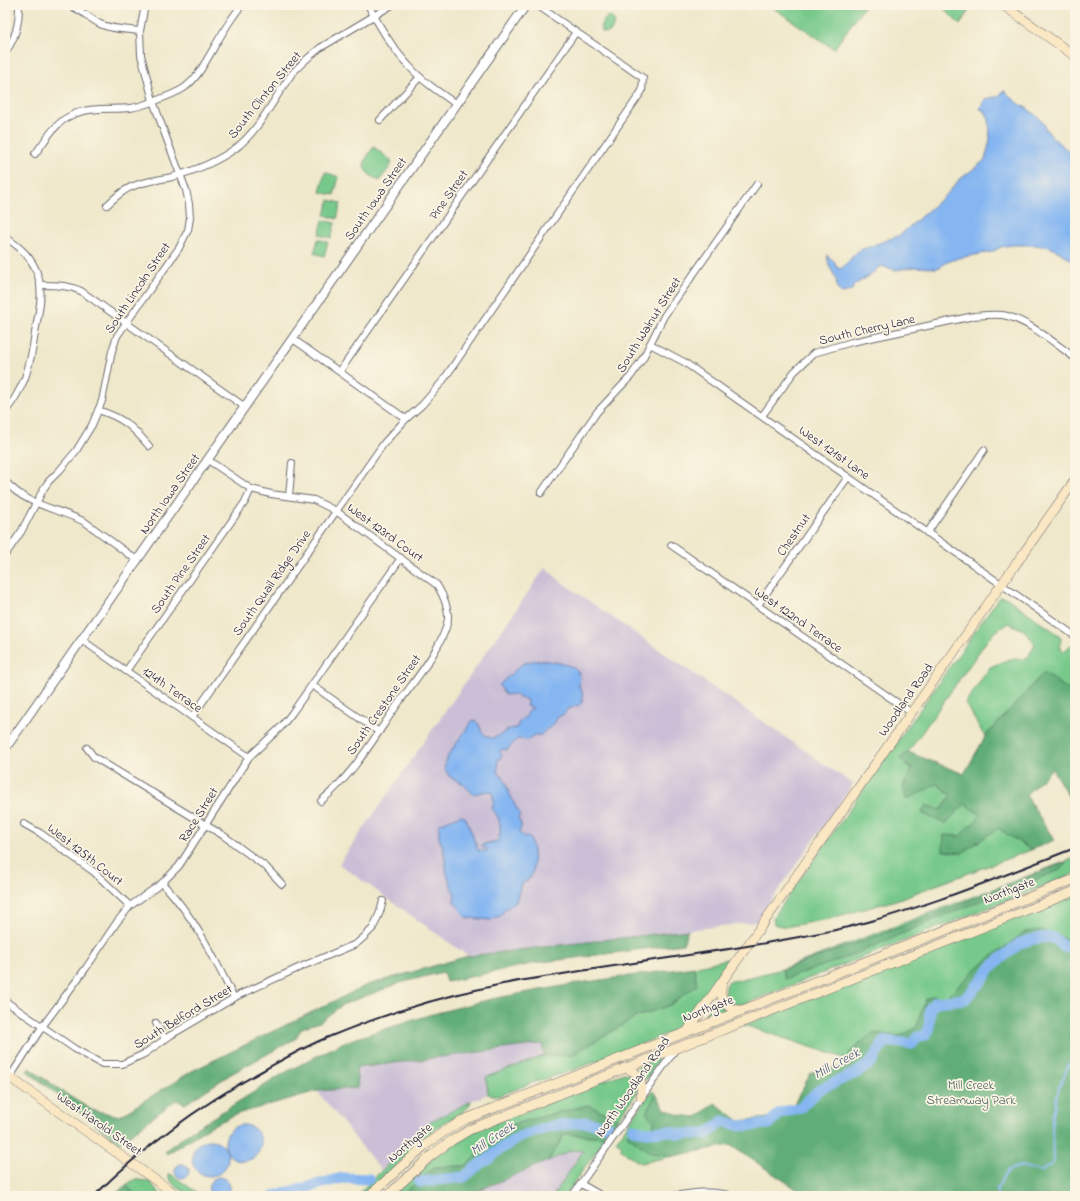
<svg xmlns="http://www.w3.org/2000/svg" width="1080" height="1201" font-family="'Indie Flower',sans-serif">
<rect width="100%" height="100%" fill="#fcf5e5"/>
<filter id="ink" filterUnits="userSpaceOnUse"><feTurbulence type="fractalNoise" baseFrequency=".025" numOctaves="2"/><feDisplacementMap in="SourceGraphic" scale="8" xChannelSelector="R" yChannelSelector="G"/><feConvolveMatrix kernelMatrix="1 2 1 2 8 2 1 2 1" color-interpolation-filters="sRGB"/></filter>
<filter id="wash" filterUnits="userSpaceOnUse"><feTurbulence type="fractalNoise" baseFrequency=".012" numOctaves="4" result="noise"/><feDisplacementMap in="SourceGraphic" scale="16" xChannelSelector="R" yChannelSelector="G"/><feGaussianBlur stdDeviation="0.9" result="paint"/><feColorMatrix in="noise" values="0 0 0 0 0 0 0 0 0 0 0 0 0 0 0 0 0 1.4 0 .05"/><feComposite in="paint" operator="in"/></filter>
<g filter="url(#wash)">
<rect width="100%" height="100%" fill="#efe8cb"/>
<g fill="#cabfd6">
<path d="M545,568L563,583L853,784L756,922L468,956L339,864Z"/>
<path d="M542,1044L544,1056L486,1077L488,1094L471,1101L432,1121L381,1170L317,1091L358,1088L356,1068Z"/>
<path d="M572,1150L583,1151L553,1196H465L548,1161Z"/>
</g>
<g fill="#77c98b" stroke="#4c7663">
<path d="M769,5H865L834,49Z"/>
<path d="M940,5H972L960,25Z"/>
<path d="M608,16L611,17L615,21L611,31L607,33L602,32L600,27L602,23Z"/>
<path d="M374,147L392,161L390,167L379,181C359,169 361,164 374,147Z"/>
<path d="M325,172L339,177L334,195L320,192Z"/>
<path d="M329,200L341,203L337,219L325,215Z"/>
<path d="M323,220L335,223L331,238L319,235Z"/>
<path d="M318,239L328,242L324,256L314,253Z"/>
<path d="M1000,597H1005L1007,598L1059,635C1062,639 1061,642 1059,646L1064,651L1071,645L1075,644V695L1044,673L985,737L965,703L990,667L1010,659H1027L1035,644L1024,630L1008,623L991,635L908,752L900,759L912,768L903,787L937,784L951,795L941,810L945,824L965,804L981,815L960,836L962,853L998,828L1031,850L896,900L828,919L785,927L774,924L773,918L997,600Z"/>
<path d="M1075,858V873L1064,878L744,1004C728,1008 720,994 729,981H734L782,969Z"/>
<path d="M1075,891V1196L843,1159L780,1113L801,1107L856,1073L853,1061L744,1025Z"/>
<path d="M727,959L729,961L685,1023L679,1029L574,1070L532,1083L499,1096H493L488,1094L486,1077L544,1056L572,1055L636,1017L670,1005L697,985L694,967Z"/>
<path d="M716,999H718L725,1011L705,1019L704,1016Z"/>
<path d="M657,1059L658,1061L647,1079H645L637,1068Z"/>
<path d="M624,1073C635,1075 635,1078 638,1088L636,1094L618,1119L588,1105L513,1124L465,1166L435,1167L400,1196H391L434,1157L470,1133Z"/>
<path d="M652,1091L656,1094L646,1113L654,1121V1130L648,1134L651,1153L674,1156L640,1163L620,1149L622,1146L616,1141Z"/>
<path d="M471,1101C468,1113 452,1117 443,1123C428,1132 418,1145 406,1156C393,1170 377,1183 363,1196H356L432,1121Z"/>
<path d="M565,1134L606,1137L565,1196H553L583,1151L572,1150L548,1161Z"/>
<path d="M169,1173L202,1196H191L174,1185L169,1178Z"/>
<path d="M135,1179L150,1182L162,1196H135L133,1192L126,1185Z"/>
</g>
<g fill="#61ad77" stroke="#426859">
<path d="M1044,672L1075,695V803L1073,804L1052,769L1026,795L1054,840L1031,850L998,828L962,853L943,851L944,835L960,836L981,815L965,804L945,824L922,813L926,805L941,810L951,795L937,784L906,800L903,787L912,768L900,759L908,752L964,774L985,737Z"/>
<path d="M1066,862L1060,870L945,915L853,955L785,979L782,970L912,923Z"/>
<path d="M688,930L683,944L536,963L446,982L443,972L400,983L342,1005L320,1022L302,1028L295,1039L231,1074L185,1104L176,1100L119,1143L27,1071L29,1068L72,1098L92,1110L120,1116L192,1071L367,985L468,956Z"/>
<path d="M1041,930L1075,942V1196H807L730,1145L674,1156L651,1153L627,1135L634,1125L648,1134L654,1130V1121L646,1113L656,1094L665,1109L679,1115L697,1117L715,1103L739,1121L768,1118L790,1111L811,1073L837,1067L847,1068L853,1061L849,1053L873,1033L900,1036L916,1028L926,999L933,996L946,998L975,969L1025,932Z"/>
<path d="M694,967L697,985L670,1005L636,1017L572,1055L544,1056L542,1044L356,1068L358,1088L317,1091L237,1114L209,1127L167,1154L165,1151L188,1133L286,1072L344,1042L429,1015L491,999L579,983Z"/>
<path d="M588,1105L618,1119L606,1137L565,1134L548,1161L465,1196H400L435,1167L465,1166L513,1124Z"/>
<path d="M126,1185L133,1192L135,1196H113Z"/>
</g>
<g fill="#85b6f1" stroke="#546c96">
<path d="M1005,91L1015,101L1028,109L1042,120L1046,129L1052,137L1066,149L1075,153V260L1070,259L1061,253L1050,247L1035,245H1011L1001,247L992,252L958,258L945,263L941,267L936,268L914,267L896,270L880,266L871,275L854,285L852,290L847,292L842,293L837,289L836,278L829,266L827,255L835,262L836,267L841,269L858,251L900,235L948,193L959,180L985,160L990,140L989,119L985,111L980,109L985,99L1000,96L1001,92Z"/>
<path d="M543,660L560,663L573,667L578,672L580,677L579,687L582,691L583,701L579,705L568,709L564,714L558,717C553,727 548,727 541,735H534L527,740L517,739L507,750L502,749L500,752L502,755L497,762L499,766L497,769L499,774L503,776C508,789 512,802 520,814L518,819C522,824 522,826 519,832L523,836L529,837C534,844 535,869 531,876C529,880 525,882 521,884L516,902L504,910L500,917H496L491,920L468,918L464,915L460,909L454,902L455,894L452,889L447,874L443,847L439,838V824L461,815L466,818L478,850L487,851L488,849L482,847V845L488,843L498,841C502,830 501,818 492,809L494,801L492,792C484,790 481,793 473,794L462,783L450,777L444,768L448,756L472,721L475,720C480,724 480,730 484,734C492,742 500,735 507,730C510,729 513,728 516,728C518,726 518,724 519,722C523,717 528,718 528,710L532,709V707L526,706L527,703L526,699L519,698L516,694L505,695L499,685L522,664L532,661Z"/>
<circle cx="243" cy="1143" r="18"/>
<circle cx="210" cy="1158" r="18"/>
<circle cx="182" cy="1171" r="7"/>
<path d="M219,1177C229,1179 233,1187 228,1196H211C206,1187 209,1179 219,1177Z"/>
</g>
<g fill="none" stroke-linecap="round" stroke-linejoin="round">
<path stroke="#85b6f1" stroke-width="2" d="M997,1196V1188L1008,1170L1022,1166L1041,1172L1053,1163L1052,1119L1059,1087L1075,1051"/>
<g stroke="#85b6f1" stroke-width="11">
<path d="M633,1129L647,1132L669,1131L679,1134H707L723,1121L740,1126L769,1124L780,1113L801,1107L820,1089L856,1073L870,1064L885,1041L912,1044L918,1037L925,1035L929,1030L930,1008L936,1002L965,999L982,980L992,966L1020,943L1034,939L1047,937L1054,938L1062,945L1075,950"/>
<path d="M419,1182L464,1177L481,1163L488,1160L497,1151L519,1137L552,1126L585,1122L608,1126"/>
<path d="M274,1196L342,1178L369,1179"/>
</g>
</g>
</g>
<g filter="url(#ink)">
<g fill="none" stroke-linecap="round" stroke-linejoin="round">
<defs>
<g id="minor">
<path d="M68,5C80,9 89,18 100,24C113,30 126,29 140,31"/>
<path d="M368,5C380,27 392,48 409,66C422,81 440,93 456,104"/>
<path d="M5,53C16,37 19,24 19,5"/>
<path d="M380,120L420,77"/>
<path d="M35,154C45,141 55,123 70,116C89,106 110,110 130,108C141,107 175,94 184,88C197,79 204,64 212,51C221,35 230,19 242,5"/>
<path d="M107,205C114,199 121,191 131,187C144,181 158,180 172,177C194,171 218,161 236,148C260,129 273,100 291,75C299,65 310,56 320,48L392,5"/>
<path d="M5,237C20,247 33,258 38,276C44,294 38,315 35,333C33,348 30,363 25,378C20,390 13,402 5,412"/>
<path d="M41,285C55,285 68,285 81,291L245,407"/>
<path d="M293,339L406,419"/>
<path d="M650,344L684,362L1075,636"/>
<path d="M340,371L576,32"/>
<path d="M98,410C123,418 132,426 149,446"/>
<path d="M762,416L794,372L814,353L852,342L974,316C984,315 993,314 1002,315C1025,318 1056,344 1075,358"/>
<path d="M208,460L251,489L271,494L314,500L336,511L437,585C443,595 449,607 448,619C444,645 416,679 400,701C375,736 355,773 321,801"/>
<path d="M5,481C27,506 57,508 85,522L138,561"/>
<path d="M541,493L597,412L631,376L643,358L664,316L757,184"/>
<path d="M289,496L292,463"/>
<path d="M927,533L984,450"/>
<path d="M671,545L912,713"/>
<path d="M5,555L21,532L44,488L49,481L60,470L76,451L92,425L102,401L112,351L117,336L179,248L188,230L190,218L189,204L186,190L166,137L153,101L141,55L140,31L145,5"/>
<path d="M758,605L848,477"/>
<path d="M82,640L249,757"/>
<path d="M126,671L245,502L251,489"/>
<path d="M312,685L379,732"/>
<path d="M192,717L384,443L406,419L422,405L442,382L642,91L643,78L576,32L537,5"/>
<path d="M87,748L94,757L224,836L266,867L282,884"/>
<path d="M24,824L40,833L94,872L130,906"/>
<path d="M162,883C194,916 214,957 234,998"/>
<path d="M5,999L8,1003L75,1049L102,1064H122L144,1054L171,1035L239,995L305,965L356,944L363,938L373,928L380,912L383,901"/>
<path d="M156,1023L165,1039"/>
<path d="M10,1077L42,1027L86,968L117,922L130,906L162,883L179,866L249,757L281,727L292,713L401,558"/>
<path d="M581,1184L602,1196"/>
<path d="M572,1196L675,1050"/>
<path d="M673,1196C693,1193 711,1190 732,1196"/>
</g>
<path id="tertiary" d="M5,749L526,5"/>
<g id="secondary">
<path d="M1003,5L1075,56"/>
<path d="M722,984C718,998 726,1010 741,1010"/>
<path d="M688,1030L1075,480"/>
<path d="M624,1068C640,1071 643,1083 641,1097"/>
<path d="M5,1074L178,1196"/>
<path d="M369,1196L424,1146L445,1131L466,1119L1075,879"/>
<path d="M387,1196L433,1154L451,1141L471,1129L1075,891"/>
</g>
</defs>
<use href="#minor" stroke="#6a676d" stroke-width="8"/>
<use href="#tertiary" stroke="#6a676d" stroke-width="10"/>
<use href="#secondary" stroke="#6a676d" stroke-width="10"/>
<use href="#minor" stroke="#fff" stroke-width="6"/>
<use href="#tertiary" stroke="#fff" stroke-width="8"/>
<use href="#secondary" stroke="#fae7c3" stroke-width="9"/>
<path stroke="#22223b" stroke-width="2" d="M94,1196C144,1146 202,1104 264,1070C284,1059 304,1047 326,1038C381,1015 439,997 498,985C515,981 533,979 550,976C622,964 694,955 766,943C792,938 818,934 844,928C924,909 999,877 1075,848"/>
</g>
</g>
<g text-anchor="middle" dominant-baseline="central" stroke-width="3.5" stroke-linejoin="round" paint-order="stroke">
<g font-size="13" fill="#22223b" stroke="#fcf5e5">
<text transform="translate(265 95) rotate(-51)">South Clinton Street</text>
<text transform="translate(449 195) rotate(-55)">Pine Street</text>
<text transform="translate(376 199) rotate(-55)">South Iowa Street</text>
<text transform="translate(138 288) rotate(-56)">South Lincoln Street</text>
<text transform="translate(649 325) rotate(-58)">South Walnut Street</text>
<text transform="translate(867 330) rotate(-13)">South Cherry Lane</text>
<text transform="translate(834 453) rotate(35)">West 121st Lane</text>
<text transform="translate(170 494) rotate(-55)">North Iowa Street</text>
<text transform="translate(385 533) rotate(36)">West 123rd Court</text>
<text transform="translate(794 535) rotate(-55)">Chestnut</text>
<text transform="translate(181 574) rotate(-55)">South Pine Street</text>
<text transform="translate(272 583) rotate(-55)">South Quail Ridge Drive</text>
<text transform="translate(798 620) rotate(35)">West 122nd Terrace</text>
<text transform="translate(172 690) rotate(35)">124th Terrace</text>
<text transform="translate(906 700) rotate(-55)">Woodland Road</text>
<text transform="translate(384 705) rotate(-55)">South Crestone Street</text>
<text transform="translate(199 815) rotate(-58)">Race Street</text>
<text transform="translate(85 855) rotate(38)">West 125th Court</text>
<text transform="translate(1009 891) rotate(-21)">Northgate</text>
<text transform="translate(708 1009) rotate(-21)">Northgate</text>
<text transform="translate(183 1017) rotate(-31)">South Belford Street</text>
<text transform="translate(633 1087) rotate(-55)">North Woodland Road</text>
<text transform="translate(99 1124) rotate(35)">West Harold Street</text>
<text transform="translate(410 1143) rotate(-40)">Northgate</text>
</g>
<g font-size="13" fill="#405c57" stroke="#fcf5e5">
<text x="971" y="1085">Mill Creek<tspan x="971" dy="15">Streamway Park</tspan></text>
</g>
<g font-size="14" font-style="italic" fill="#45567b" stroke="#fcf5e5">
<text transform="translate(837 1064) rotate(-29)">Mill Creek</text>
<text transform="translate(493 1139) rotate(-34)">Mill Creek</text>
</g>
</g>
<rect width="1080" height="1201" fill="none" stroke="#fcf5e5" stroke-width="20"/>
</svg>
